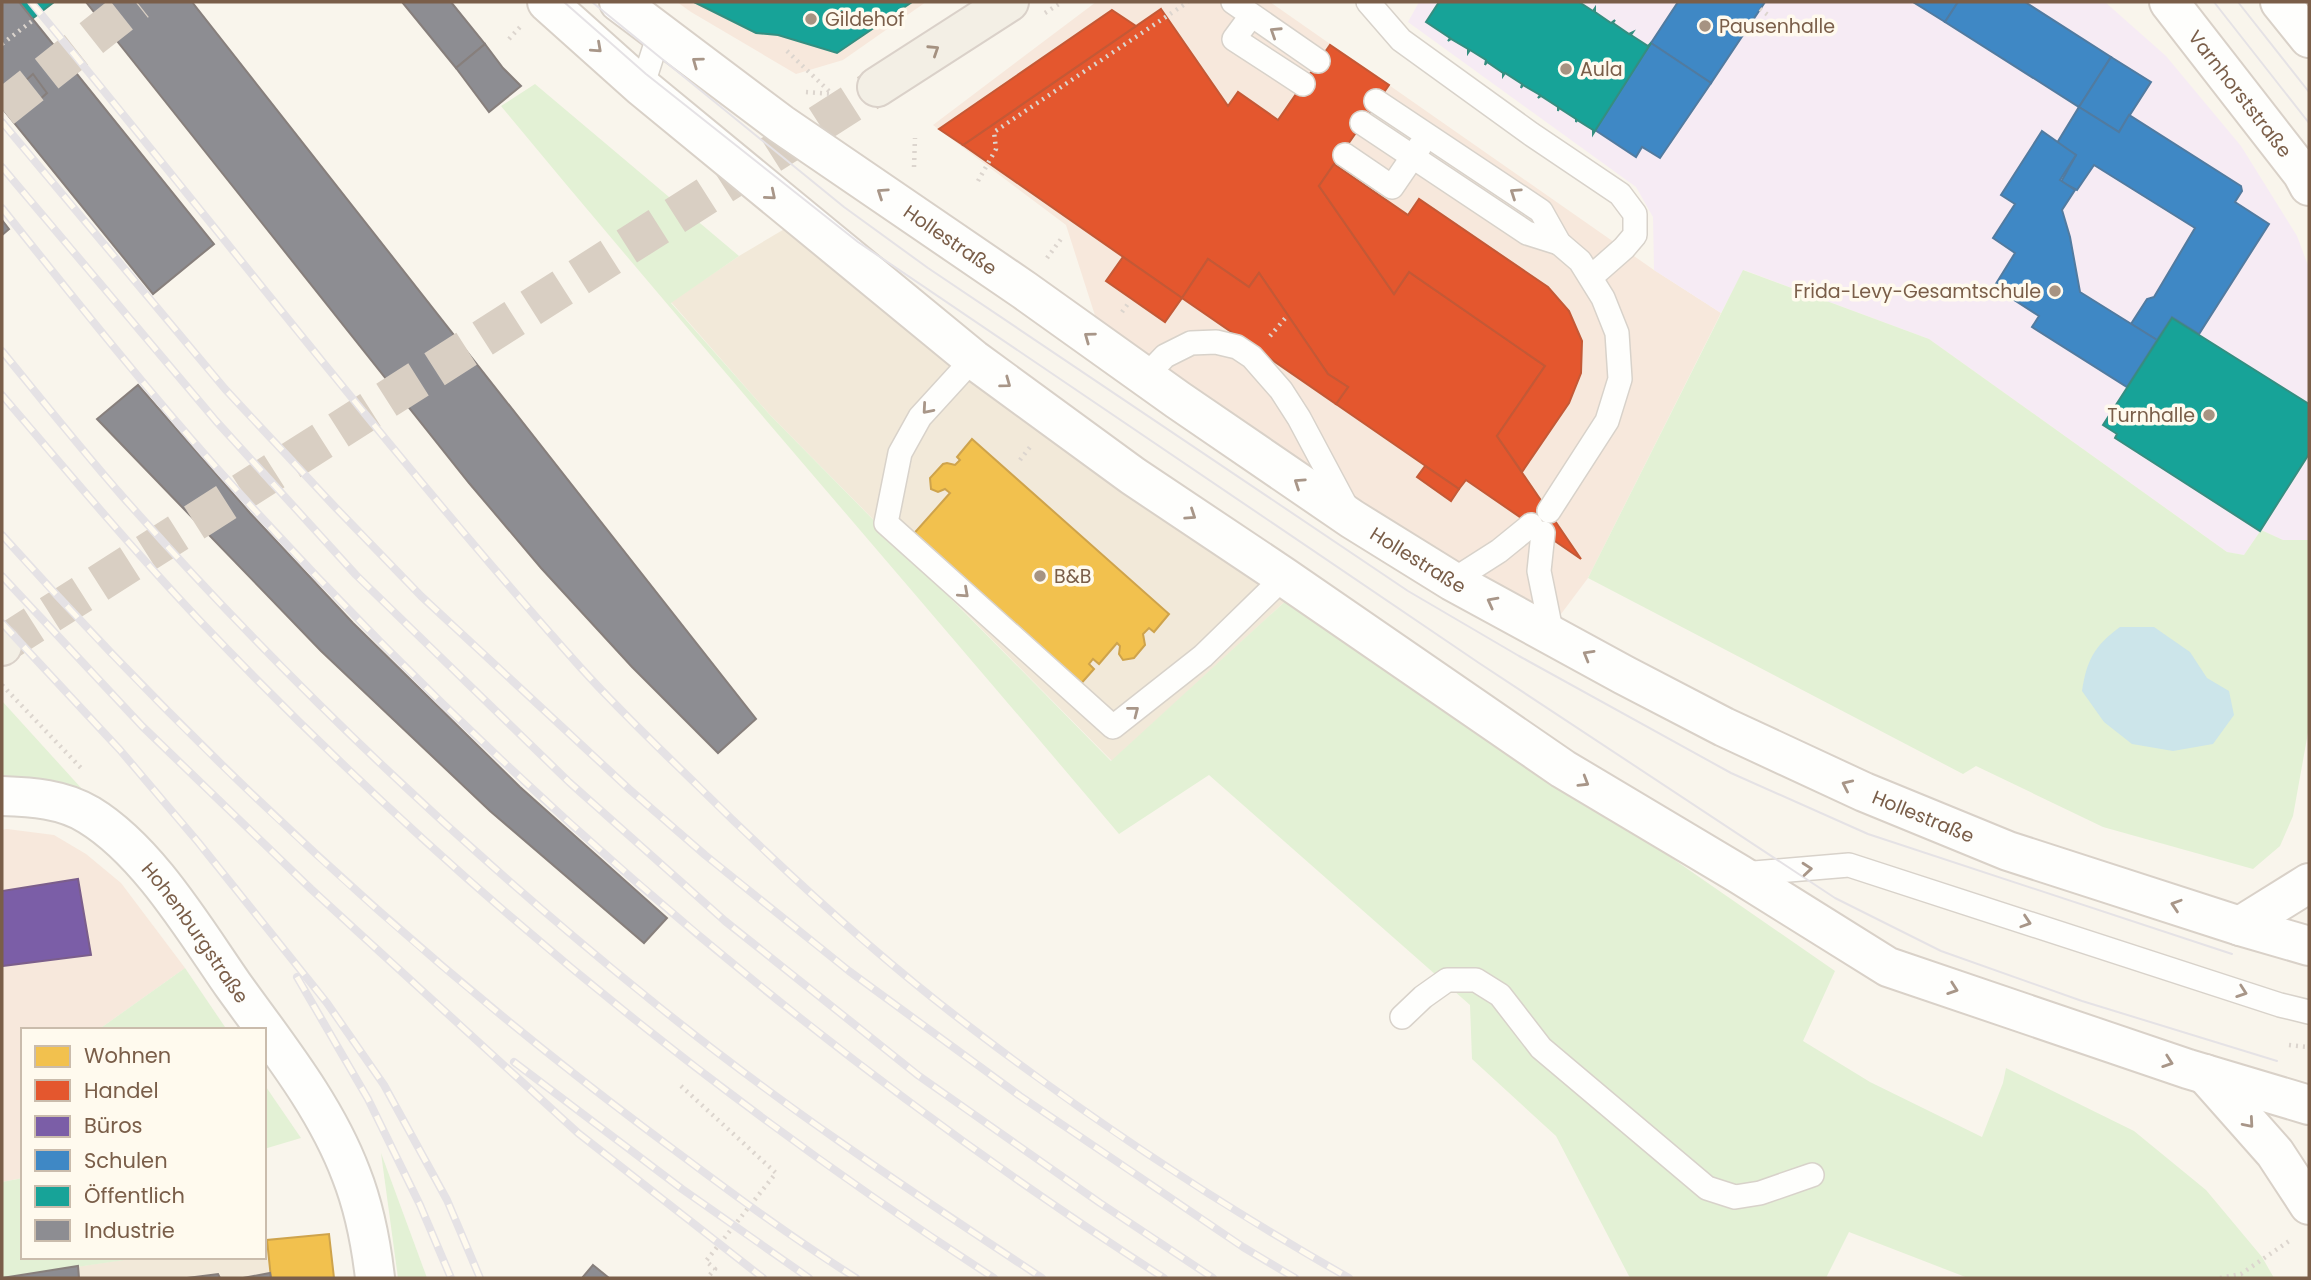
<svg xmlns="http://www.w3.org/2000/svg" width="2311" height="1280" font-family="Poppins,sans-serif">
<rect width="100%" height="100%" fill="#f9f5ec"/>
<g fill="#f2e9d9">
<path d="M793,224L1292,595L1112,761L770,415L671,302L739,256Z"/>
<path d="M329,1234L334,1278H2L142,1257H264V1241Z"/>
</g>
<g fill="#f7e8dc">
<path d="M677,2H926L843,60L796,74L691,12Z"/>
<path d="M1096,2H1270L1654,270L1721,313L1588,578L1555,622L1425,546L1099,328L1066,225L933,125Z"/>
<path d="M7,829L54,835L86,854L121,883L185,968L98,1030H23V1178L2,1182V830Z"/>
</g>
<path fill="#f6ebf4" d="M1419,2H2105L2166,56L2241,146L2297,236L2309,268V540H2283L2261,530L2244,555L2227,552L1929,339L1744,270L1721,313L1654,270L1653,217L1636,187L1408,22Z"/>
<g fill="#e3f1d5">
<path d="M535,84L739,256L671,303L770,415L1111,761L1292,595L1835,971L1803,1041L1870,1082L1982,1137L2003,1083L2006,1068L2134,1131L2206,1190L2262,1257L2274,1278H1968L1849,1232L1826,1278H1630L1556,1136L1472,1059L1470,1005L1209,775L1119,834C914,591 704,351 501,106Z"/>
<path d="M1743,270L1929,339L2227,552L2244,555L2261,530L2283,540H2309V727L2293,816L2280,846L2253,869L2103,827L1976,766L1963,774L1588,578Z"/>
<path d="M2,701L92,800L2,781Z"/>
<path d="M185,968L227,1030H98Z"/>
<path d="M264,1084L301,1138L264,1149Z"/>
<path d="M381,1153L427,1278H398Z"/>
<path d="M23,1178V1257H145L2,1278V1182Z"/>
</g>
<path fill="#cce5ea" d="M2120,627H2154L2190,652L2207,678L2229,691L2234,715L2213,744L2173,751L2132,744L2104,722L2082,691C2087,660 2094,646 2120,627Z"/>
<g fill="#f2c14e" stroke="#cea34c" stroke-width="2">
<path d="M972,439L1169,614L1154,632L1149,628L1143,634L1145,645L1134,658L1123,660L1119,654L1120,646L1117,643L1099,664L1093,659L1089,664L1094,669L1078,687L910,538L950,493L945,489L938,492L931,489L930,478L943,464L947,463L955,465L960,460L957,457Z"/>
<path d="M329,1234L334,1278H271L267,1240Z"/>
</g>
<g fill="#e4572e" stroke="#c45936" stroke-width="2">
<path d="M1161,9L1228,106L1238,92L1278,120L1330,45L1389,85L1319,186L1394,294L1409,272L1545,366L1497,436L1581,559L1466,480L1459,489L1336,404L1348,387L1328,374L1259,273L1249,287L1208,259L1182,298L963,145Z"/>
<path d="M1112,10L1136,26L963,145L939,129Z"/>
<path d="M1334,164L1408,215L1419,199L1548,287L1569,311L1582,341L1581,373L1569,403L1522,472L1497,436L1545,366L1409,272L1394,294L1319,186Z"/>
<path d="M1123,257L1182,298L1165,322L1106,281Z"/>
<path d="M1208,259L1249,287L1259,273L1328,374L1348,387L1336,404L1182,298Z"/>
<path d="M1425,466L1459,489L1451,501L1417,477Z"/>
</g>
<g fill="#7b5ea7" stroke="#7b5e8b" stroke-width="2">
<path d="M790,2H854L808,34L803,33L789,14L790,8L793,6Z"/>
<path d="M78,879L91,955L2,966V891Z"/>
</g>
<g fill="#3f88c5" stroke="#517ba0" stroke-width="2">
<path d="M1678,2H1765L1711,83L1651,43Z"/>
<path d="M1913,2H1958L1945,22Z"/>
<path d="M1958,2H2025L2111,57L2079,107L1945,22Z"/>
<path d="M1651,43L1711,83L1660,158L1642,147L1636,157L1595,130Z"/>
<path d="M2111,57L2151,82L2119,132L2079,107Z"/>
<path d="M2079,107L2119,132L2129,115L2241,186L2242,191L2235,202L2269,224L2199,334L2172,317L2157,340L2131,324L2147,299L2154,297L2195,228L2094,165L2077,190L2061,182L2076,155L2057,143Z"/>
<path d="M2042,131L2076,155L2060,180L2075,190L2062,210L2070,237L2080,292L2157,340L2127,387L2032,327L2039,316L1994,287L2015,253L1993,238L2015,204L2001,195Z"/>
</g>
<g fill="#17a398" stroke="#358e80" stroke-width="2">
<path d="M2,2H54L2,42Z"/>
<path d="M694,2H912L837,53L778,35L756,33Z"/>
<path d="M1439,2H1579L1593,11L1595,8V12L1611,23L1615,20L1613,23L1629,34L1633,32L1631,35L1648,46L1651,43L1593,134V130L1577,120L1576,122V119L1559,108L1558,111V107L1541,96L1538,98L1540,95L1523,85L1521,88L1522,84L1505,73L1503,76V73L1487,62L1485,65L1486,60L1470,50L1468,53V49L1451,39L1448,41L1450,38L1426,22Z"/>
<path d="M2172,318L2309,404V454L2260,531L2115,438L2117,434L2103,425Z"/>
</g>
<g fill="#8d8d92" stroke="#877f7c" stroke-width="2">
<path d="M2,2H19L214,244L153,294L2,108Z"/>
<path d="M86,2H192L756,719L718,753L632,667L541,568L469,483Z"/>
<path d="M402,2H451L485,44L456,68Z"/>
<path d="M485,44L503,68L521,86L489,112L456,68Z"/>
<path d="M33,74L47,93L39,100L24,82Z"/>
<path d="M2,220L9,229L2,235Z"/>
<path d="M138,385L250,513L353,623L520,787L667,918L644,943L490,811L321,651L97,419Z"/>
<path d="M593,1265L609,1278H582Z"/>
<path d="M78,1266L79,1278H2Z"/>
<path d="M270,1273L271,1278H243Z"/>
<path d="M218,1274L220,1278H187Z"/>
</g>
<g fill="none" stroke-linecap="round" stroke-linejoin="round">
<g stroke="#d9cfc3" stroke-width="38" stroke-dasharray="38 19" stroke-linecap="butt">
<path d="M2,109L137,2"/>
<path d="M2,645L877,87"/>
</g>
<defs>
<g id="service">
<path d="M1233,2L1318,61"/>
<path d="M1368,2L1401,40L1531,134L1620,194L1635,214V235L1624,248L1591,277"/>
<path d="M1251,16L1234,39L1303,84"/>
<path d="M642,87L659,34"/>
<path d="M1376,101L1541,211L1559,243L1580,261L1603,298L1617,333L1620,379L1607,421L1549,511"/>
<path d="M1362,123L1527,233L1559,243"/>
<path d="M1345,155L1392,187L1420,146"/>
<path d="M973,359L920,417L900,453L886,523L1113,727L1203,656L1284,577"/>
<path d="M1145,377L1165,356L1191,343L1216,342L1237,347L1252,357L1281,390L1299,418L1348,510"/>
<path d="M1543,533L1539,571L1552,635"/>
<path d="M1452,581L1499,551L1531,525"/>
<path d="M1742,874L1849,865L2280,1005L2309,1012"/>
<path d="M1402,1017L1423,997L1447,980H1476L1500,995L1541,1048L1707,1188L1735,1197L1760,1193L1812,1175"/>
</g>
<g id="minor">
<path id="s1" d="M2,796C32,797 63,799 89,815C148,851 194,929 233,985C276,1045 325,1105 351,1174C364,1207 371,1243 375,1278"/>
</g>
<g id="secondary">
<path d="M547,2L642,87L973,359L1133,476L1284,577L1563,769L1739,874L1888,967L2188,1069L2309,1105"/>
<path id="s2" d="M619,2L781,124L1024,290L1178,400L1352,519L1452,581L1624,675L1724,727L1864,792L2008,851L2240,926L2309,946"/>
<path id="s3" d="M2169,2L2302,173L2309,186"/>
<path d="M2280,2L2309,38"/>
<path d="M2240,926L2309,883"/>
<path d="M2205,1074L2275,1153L2309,1205"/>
</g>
<g id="primary">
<path d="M877,87L1009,2"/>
<path d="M2,646V645"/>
</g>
</defs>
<use href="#service" stroke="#d8d2ca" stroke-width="26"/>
<use href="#minor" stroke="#d8d2ca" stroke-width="42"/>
<use href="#secondary" stroke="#d9d1c8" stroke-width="42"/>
<use href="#primary" stroke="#dad1c9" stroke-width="42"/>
<g stroke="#dcd5ce" stroke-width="4.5" stroke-dasharray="2 5" stroke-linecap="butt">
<path d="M1760,9L1768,15"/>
<path d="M1045,13L1062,2"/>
<path d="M509,39L520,27"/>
<path d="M2,44L32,21"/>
<path d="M787,51L832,94"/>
<path d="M806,92L833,94"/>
<path d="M914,167L915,138"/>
<path d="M978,181L996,149L994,132L1188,2"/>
<path d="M1047,258L1061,239"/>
<path d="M1122,312L1130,301"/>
<path d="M1270,336L1288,315"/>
<path d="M1020,460L1030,447"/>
<path d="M2,685L81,768"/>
<path d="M2289,1045L2308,1047"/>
<path d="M681,1086L776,1173L706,1261L715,1269L707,1278"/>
<path d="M2220,1278L2241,1274L2292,1239"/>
</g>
<use href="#service" stroke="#fefefc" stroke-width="23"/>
<use href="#minor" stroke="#fefefc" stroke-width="38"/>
<use href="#secondary" stroke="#fefefc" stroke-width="38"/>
<use href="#primary" stroke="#f3efe5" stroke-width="38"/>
<g stroke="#e5e2e5" stroke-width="2">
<path d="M564,2L646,74L858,242L1479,663L1835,898L1941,951L2082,1001L2277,1061"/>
<path d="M592,2L844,207L928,268L1408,591L1519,656L1731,773L1868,834L2232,954"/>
<path d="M2214,2L2309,123"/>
<path d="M2238,2L2309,92"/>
</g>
<defs>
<g id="rail">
<path d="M31,2C215,224 389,453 581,668C618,709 659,748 699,787C784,871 874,954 970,1027C1090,1119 1217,1203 1349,1278"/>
<path d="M2,122L225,389L335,507L421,596L629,789L705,855L849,971L1020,1096L1243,1247L1295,1278"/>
<path d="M2,167L216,421L356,575L569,782L725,921L919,1076L1100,1203L1213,1278"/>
<path d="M2,208C76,301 151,395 231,484C506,788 820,1057 1164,1278"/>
<path d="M2,351C42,400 82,450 123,497C283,678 459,845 647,997C772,1099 907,1189 1042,1278"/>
<path d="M2,395C67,471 132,549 201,622C438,871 705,1091 994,1278"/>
<path d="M2,535C198,754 407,949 642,1126C712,1178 782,1232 856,1278"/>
<path d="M2,576L142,726L311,889L578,1133L763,1278"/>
<path d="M2,623L120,750L198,842L327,1003L384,1085L447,1200L480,1278"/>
<path d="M297,977L368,1099L420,1205L451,1278"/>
<path d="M514,1062L682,1189L809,1278"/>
</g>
</defs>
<use href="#rail" stroke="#e5e2e5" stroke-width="8"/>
<use href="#rail" stroke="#fffaee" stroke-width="5" stroke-dasharray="16" stroke-linecap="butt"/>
</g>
<defs><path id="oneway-chevron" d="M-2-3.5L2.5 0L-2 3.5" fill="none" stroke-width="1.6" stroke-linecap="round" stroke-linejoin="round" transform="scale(1.75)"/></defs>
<g stroke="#a89688">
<use href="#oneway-chevron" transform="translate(1275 32) rotate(-147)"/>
<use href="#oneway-chevron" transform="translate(597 48) rotate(42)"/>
<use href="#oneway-chevron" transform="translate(697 62) rotate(-144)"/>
<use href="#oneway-chevron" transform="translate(882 193) rotate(-146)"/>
<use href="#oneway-chevron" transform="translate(1515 193) rotate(-146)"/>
<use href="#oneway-chevron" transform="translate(771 195) rotate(40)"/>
<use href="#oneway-chevron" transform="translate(1089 337) rotate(-144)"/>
<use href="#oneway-chevron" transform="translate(1006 383) rotate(36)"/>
<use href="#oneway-chevron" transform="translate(927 409) rotate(131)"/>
<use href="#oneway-chevron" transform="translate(1299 483) rotate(-146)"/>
<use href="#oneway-chevron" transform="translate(1191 515) rotate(34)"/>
<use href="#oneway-chevron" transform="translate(964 593) rotate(42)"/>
<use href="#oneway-chevron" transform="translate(1492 602) rotate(-152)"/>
<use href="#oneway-chevron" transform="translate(1588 655) rotate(-150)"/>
<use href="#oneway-chevron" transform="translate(1134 711) rotate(-38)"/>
<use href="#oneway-chevron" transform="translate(1584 782) rotate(31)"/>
<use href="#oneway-chevron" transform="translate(1847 785) rotate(-155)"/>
<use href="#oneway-chevron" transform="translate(1807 869) rotate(-5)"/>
<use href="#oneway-chevron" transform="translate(2176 905) rotate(-162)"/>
<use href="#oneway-chevron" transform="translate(2026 922) rotate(18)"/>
<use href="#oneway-chevron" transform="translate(1953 989) rotate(19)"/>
<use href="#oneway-chevron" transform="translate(2242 992) rotate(19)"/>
<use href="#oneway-chevron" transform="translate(2168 1062) rotate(19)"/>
<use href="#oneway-chevron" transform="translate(2249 1123) rotate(49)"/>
</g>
<use stroke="#a49180" href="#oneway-chevron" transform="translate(934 50) rotate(-33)"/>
<g fill="#a69382" stroke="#fffaee" stroke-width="2.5">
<circle cx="811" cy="19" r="7"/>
<circle cx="1705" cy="26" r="7"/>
<circle cx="1566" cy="69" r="7"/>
<circle cx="2055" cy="291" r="7"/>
<circle cx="2209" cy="415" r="7"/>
<circle cx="1040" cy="576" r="7"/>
</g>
<g text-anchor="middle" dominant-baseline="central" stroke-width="7" stroke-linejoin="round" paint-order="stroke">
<g font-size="19" fill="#7a5e49" stroke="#fffaee" text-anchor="start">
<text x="825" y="19">Gildehof</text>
<text x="1719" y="26">Pausenhalle</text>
<text x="1580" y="69">Aula</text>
<text x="2041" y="291" text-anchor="end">Frida-Levy-Gesamtschule</text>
<text x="2195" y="415" text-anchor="end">Turnhalle</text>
<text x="1054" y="576">B&amp;B</text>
</g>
<g font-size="19" fill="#7a5e49" stroke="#fffaee">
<text stroke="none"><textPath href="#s3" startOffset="116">Varnhorststraße</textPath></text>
<text stroke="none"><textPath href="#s2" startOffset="408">Hollestraße</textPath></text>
<text stroke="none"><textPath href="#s2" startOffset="975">Hollestraße</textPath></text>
<text stroke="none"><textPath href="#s2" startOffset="1542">Hollestraße</textPath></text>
<text stroke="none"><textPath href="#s1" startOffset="250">Hohenburgstraße</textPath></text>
</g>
</g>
<rect width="2311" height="1280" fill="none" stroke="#7a5e49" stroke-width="7"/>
<rect x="21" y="1028" width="245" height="231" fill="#fffaee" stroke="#cabcac" stroke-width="2"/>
<rect x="35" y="1046" width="35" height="21" fill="#f2c14e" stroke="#cabcac" stroke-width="2"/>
<text x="84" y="1063" font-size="21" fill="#7a5e49">Wohnen</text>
<rect x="35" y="1080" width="35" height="21" fill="#e4572e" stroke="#cabcac" stroke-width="2"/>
<text x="84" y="1098" font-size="21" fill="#7a5e49">Handel</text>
<rect x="35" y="1116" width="35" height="21" fill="#7b5ea7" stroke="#cabcac" stroke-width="2"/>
<text x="84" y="1133" font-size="21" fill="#7a5e49">Büros</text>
<rect x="35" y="1150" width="35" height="21" fill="#3f88c5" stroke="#cabcac" stroke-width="2"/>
<text x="84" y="1168" font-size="21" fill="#7a5e49">Schulen</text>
<rect x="35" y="1186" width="35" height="21" fill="#17a398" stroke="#cabcac" stroke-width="2"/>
<text x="84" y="1203" font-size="21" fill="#7a5e49">Öffentlich</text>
<rect x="35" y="1220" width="35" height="21" fill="#8d8d92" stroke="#cabcac" stroke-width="2"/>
<text x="84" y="1238" font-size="21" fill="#7a5e49">Industrie</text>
</svg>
